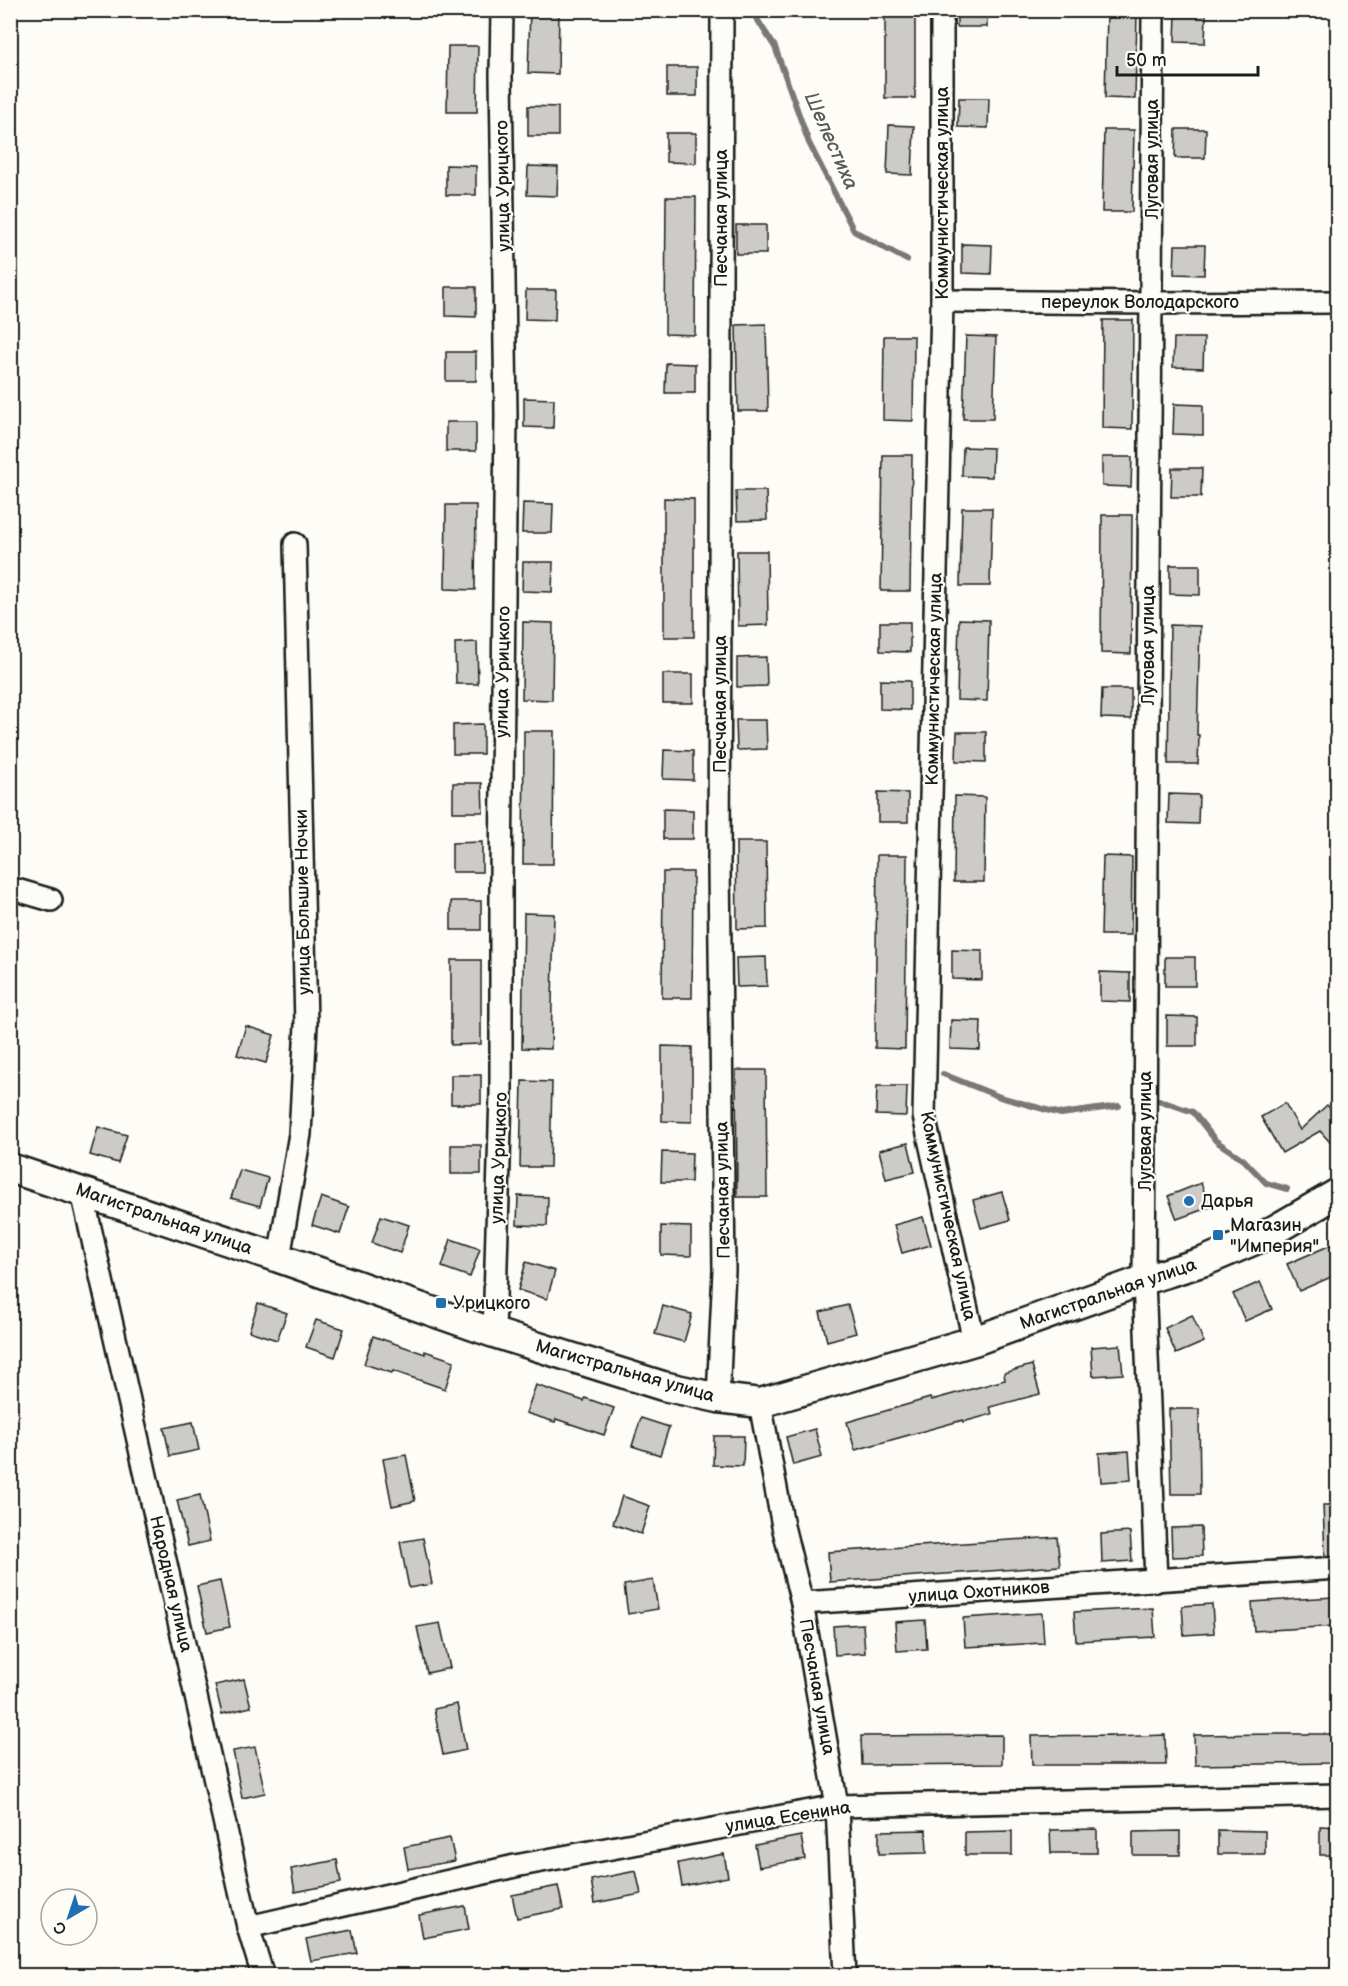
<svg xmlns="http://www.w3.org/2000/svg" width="1348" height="1986" font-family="'Balsamiq Sans',sans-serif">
<rect width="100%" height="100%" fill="#fdfcf7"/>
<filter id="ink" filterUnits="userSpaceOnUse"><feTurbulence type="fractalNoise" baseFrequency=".0167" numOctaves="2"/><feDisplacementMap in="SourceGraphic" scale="12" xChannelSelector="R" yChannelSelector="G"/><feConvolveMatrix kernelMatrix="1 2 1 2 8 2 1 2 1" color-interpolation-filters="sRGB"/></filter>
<g filter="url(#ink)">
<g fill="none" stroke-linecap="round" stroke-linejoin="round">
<g stroke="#797876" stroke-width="6">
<path d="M751,10L775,47L809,143L854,231L907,260"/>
<path d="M943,1074L1000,1097L1061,1114L1119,1106"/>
<path d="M1158,1100L1193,1112L1216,1141L1244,1160L1266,1183L1287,1189"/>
</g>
</g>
<g fill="#cccbc8" stroke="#1c1c1c" stroke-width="1.5">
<path d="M530,10H559L558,74L528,73Z"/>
<rect x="957" y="10" width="30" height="17"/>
<path d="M1107,12L1137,13L1135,99L1105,98Z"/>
<path d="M1176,13L1206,14L1205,43L1175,42Z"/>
<path d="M885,14L915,15V98H885Z"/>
<path d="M448,46H478L477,112H447Z"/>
<rect x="667" y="67" width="30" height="29"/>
<path d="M959,98H989L988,128L958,127Z"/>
<path d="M528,106L558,107V136H528Z"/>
<path d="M889,125L914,126L912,175L887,174Z"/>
<path d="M1176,129H1206L1205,158H1175Z"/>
<path d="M1104,130H1134L1132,212H1102Z"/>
<path d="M666,133H696V163L666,162Z"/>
<path d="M446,165L476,166V195H446Z"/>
<path d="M528,166L558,167L557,196L527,195Z"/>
<path d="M666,197H696L695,335L665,334Z"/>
<rect x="736" y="225" width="30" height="29"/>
<path d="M962,244L992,245L991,274L962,273Z"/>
<path d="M1175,245H1205L1204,275L1174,274Z"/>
<path d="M446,287H476V317L446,316Z"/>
<path d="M526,290H556L555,320L525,319Z"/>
<path d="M1103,320H1133L1132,429L1102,428Z"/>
<path d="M766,324L768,411H738L736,325Z"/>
<path d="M884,336H914L913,421L883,420Z"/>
<path d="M966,336L996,337L993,419H963Z"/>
<path d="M1174,338H1204L1203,368L1173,367Z"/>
<rect x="446" y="352" width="30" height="29"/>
<path d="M666,363L695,364V393H665Z"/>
<path d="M524,398L554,399L553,428L524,427Z"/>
<path d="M1174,404L1203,405V435L1173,434Z"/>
<rect x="446" y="422" width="30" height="29"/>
<path d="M963,447L993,448L992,477L962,476Z"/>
<path d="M883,455H912L910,591H881Z"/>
<path d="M1102,457H1132L1131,487L1102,486Z"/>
<path d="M1172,468H1202L1201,497H1171Z"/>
<path d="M736,491H766L767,520L737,521Z"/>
<path d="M664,498L694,499V637H664Z"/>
<path d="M523,503L553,504L552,533H522Z"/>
<path d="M446,505H476L475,590L445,589Z"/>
<path d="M962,508H992L990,586H960Z"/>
<path d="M1102,515H1132L1131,654L1101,653Z"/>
<path d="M737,551H767L768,625L738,626Z"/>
<path d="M523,562H553L552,592L522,591Z"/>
<path d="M1170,565H1200V595L1170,594Z"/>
<path d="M959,619L989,620L987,701L957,700Z"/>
<path d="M523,622L553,623L552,700L522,699Z"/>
<path d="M880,622H910V652L880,651Z"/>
<path d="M1170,625L1200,626L1197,735H1199L1198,764H1168Z"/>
<path d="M477,642L478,684H456L455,643Z"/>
<path d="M766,657L767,686L737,687V658Z"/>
<rect x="663" y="674" width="30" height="29"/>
<path d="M880,680L910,681V710L880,709Z"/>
<path d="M1102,689H1131V719L1101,718Z"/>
<path d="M736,720H766L767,749L737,750Z"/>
<path d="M483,724V754H453V725Z"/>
<path d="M524,731H554L553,864H523Z"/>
<path d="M957,732H986V762L956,761Z"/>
<path d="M664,750L693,751V780L663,779Z"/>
<path d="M453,783H482L483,812H453Z"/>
<path d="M878,792L908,793V822H878Z"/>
<path d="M1169,794L1199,795L1198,824L1168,823Z"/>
<path d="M955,796L985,797L984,882H954Z"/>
<path d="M663,809L693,810V839H663Z"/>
<path d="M482,842V872H452V843Z"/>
<path d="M736,842H766L767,928L737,929Z"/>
<path d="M877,855H907L905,1049L875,1048Z"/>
<path d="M1103,856L1132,857L1131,935H1101Z"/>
<path d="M663,872H693L692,998H662Z"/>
<rect x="451" y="901" width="30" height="29"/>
<path d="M524,913L554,914L551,1049L522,1048Z"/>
<path d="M952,950L982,951V980L952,979Z"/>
<path d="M766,957L767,986L737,987L736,958Z"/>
<rect x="1165" y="957" width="30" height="29"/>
<path d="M451,960H481V1044L451,1045Z"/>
<path d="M1100,972L1130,973V1002L1100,1001Z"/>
<path d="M1167,1016L1197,1017V1046H1167Z"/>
<path d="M951,1020L981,1021L980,1050L950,1049Z"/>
<path d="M246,1026L274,1035L266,1063L237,1055Z"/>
<path d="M662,1046L692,1047V1122L662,1121Z"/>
<path d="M736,1070H766L767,1197H737Z"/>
<rect x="451" y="1075" width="30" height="29"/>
<path d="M522,1081L552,1082L550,1167H520Z"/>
<path d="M877,1086H907L906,1116L876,1115Z"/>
<path d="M1285,1103L1300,1130L1327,1105L1338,1117V1151L1320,1131L1282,1153L1261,1117Z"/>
<path d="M98,1127L127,1135L118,1163L90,1155Z"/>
<path d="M908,1143L915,1172L886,1179L879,1150Z"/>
<rect x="451" y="1145" width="30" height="29"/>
<path d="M662,1152L692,1153L691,1182H661Z"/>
<path d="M240,1170L268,1178L260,1206L231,1198Z"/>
<path d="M1201,1183L1210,1207L1177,1219L1168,1196Z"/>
<path d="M1002,1192L1010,1220L981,1228L973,1200Z"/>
<path d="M518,1196L548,1197L547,1226L517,1225Z"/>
<path d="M321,1197L349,1207L340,1234L312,1225Z"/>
<path d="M381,1216L409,1225L400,1253L372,1243Z"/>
<path d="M923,1217L931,1245L902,1253L894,1225Z"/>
<path d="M661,1226L691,1227V1256L661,1255Z"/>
<path d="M451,1239L480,1249L470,1277L442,1267Z"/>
<path d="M1338,1242V1274L1299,1291L1287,1264Z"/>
<path d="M526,1262L555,1271L547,1299L518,1290Z"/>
<path d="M1260,1282L1272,1309L1245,1321L1233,1294Z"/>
<path d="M258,1303L287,1313L277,1340L249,1331Z"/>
<path d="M848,1305L856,1333L827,1341L820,1312Z"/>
<path d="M663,1306L692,1314L684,1342L655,1334Z"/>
<path d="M1192,1315L1204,1342L1176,1354L1165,1328Z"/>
<path d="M316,1320L344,1329L335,1357L306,1347Z"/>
<path d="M373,1336L425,1354V1351L454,1361L445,1389L393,1371L392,1373L364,1364Z"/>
<path d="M1120,1345L1123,1374L1093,1376L1091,1347Z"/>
<path d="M1032,1365L1040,1394L990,1407L992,1414L963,1422V1420L855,1450L847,1422L930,1398L931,1400L1005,1380L1004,1373Z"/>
<path d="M536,1385L584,1401L585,1398L614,1408L604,1435L556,1419L555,1422L526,1413Z"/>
<path d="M1169,1409H1199L1200,1494H1171Z"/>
<path d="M641,1418L669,1427L660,1455L632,1446Z"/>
<path d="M193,1422L199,1450L170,1456L164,1428Z"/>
<path d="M815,1429L822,1457L793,1465L786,1437Z"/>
<path d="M714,1436H744L743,1466L713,1465Z"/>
<path d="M1129,1451L1131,1480L1101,1482L1099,1453Z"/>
<path d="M406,1455L415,1501L392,1506L383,1459Z"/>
<path d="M200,1495L210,1541L188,1546L177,1500Z"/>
<path d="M622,1496L650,1506L641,1534L613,1524Z"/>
<path d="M1323,1505H1338V1555L1325,1556Z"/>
<path d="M1201,1527L1202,1556L1172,1557L1171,1528Z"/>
<path d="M1130,1532L1132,1561L1102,1563L1101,1534Z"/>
<path d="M1057,1537L1060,1566L830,1582L828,1552Z"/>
<path d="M423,1538L432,1584L409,1588L400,1542Z"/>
<path d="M653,1580L658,1609L628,1614L624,1585Z"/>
<path d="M220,1581L230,1627L207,1632L197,1586Z"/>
<path d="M1334,1597L1336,1626L1254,1631L1252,1602Z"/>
<path d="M1212,1604L1214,1633L1184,1635L1182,1606Z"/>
<path d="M1153,1608L1155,1637L1076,1641L1074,1612Z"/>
<path d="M1042,1613L1044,1643L965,1647L963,1618Z"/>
<path d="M925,1620L927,1649L897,1651L895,1622Z"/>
<path d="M440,1623L450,1668L427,1673L417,1627Z"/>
<path d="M863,1624L865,1653L835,1655L833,1626Z"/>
<path d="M244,1679L251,1707L222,1714L215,1685Z"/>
<path d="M457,1704L466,1750L443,1755L434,1709Z"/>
<path d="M1279,1734H1334V1763L1195,1765L1194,1735Z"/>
<path d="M1002,1735V1764L862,1765L861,1736Z"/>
<path d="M1114,1735V1737L1165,1735L1166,1765H1032L1031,1736Z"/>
<path d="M255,1747L265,1793L242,1798L233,1751Z"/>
<path d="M1320,1826L1338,1827V1855H1320Z"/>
<path d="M1097,1829V1853H1051L1050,1830Z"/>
<path d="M926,1830L927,1853L879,1854V1831Z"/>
<path d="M1218,1830L1265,1831V1854H1218Z"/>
<path d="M1012,1831V1855H965V1832Z"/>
<path d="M1180,1831V1855H1133V1832Z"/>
<path d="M801,1836L805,1859L759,1867L755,1845Z"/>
<path d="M450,1838L455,1861L408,1869L404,1847Z"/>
<path d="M724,1854L728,1877L682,1886L678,1863Z"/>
<path d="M337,1860L341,1883L295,1892L291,1869Z"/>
<path d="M636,1871L641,1894L595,1903L591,1880Z"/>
<path d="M558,1886L563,1909L517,1918L512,1895Z"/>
<path d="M465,1906L469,1929L423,1938L419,1915Z"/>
<path d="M352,1930L357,1953L311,1961L306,1939Z"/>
</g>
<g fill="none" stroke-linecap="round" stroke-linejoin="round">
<defs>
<g id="street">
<path d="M942,10V301L924,1116L974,1341"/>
<path d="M1153,10L1144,1280L1156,1581"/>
<path d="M942,301L1151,303L1338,302"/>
<path d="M10,888L51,900"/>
<path d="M82,1192L248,1927L263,1976"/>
<path d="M279,1258L300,1134L306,1025L295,544"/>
<path d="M494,1333L501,1093V879L506,414L501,75L502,10"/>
<path d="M718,1398L724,1270L719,867L722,10"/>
<path d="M760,1403L783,1526L802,1603L837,1806L845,1976"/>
<path d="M802,1603L1338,1568"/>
<path d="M248,1927L515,1866L837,1806L1338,1795"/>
</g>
<path id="secondary" d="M10,1168L279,1258L494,1333L663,1386L718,1398L760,1403L974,1341L1144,1280L1205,1261L1264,1236L1338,1193"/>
</defs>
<use href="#street" stroke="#1c1c1c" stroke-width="26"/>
<use href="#secondary" stroke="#1c1c1c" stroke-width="33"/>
<use href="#street" stroke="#fdfcf7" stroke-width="21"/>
<use href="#secondary" stroke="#fdfcf7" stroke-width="28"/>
</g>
</g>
<g fill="#1f6fb2" stroke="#fdfcf7" stroke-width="2">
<circle cx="1189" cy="1201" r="6"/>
<rect x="1212" y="1229" width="12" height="12" rx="3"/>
<rect x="435" y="1297" width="12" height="12" rx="3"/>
</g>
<g text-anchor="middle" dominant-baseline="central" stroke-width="4.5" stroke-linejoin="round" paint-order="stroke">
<g font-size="18" fill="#1c1c1c" stroke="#fdfcf7">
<text transform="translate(1152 159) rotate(-90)">Луговая улица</text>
<text transform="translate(503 186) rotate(-91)">улица Урицкого</text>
<text transform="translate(942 193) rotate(-90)">Коммунистическая улица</text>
<text transform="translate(721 218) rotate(-90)">Песчаная улица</text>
<text x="1140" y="302">переулок Володарского</text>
<text transform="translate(1148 645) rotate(-90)">Луговая улица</text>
<text transform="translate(503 672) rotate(-89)">улица Урицкого</text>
<text transform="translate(934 679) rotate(-89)">Коммунистическая улица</text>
<text transform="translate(720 704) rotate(-90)">Песчаная улица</text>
<text transform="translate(303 902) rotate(-91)">улица Большие Ночки</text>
<text transform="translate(1145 1131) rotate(-90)">Луговая улица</text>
<text transform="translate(499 1158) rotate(-88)">улица Урицкого</text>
<text transform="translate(723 1190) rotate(-91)">Песчаная улица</text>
<text transform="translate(948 1216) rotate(78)">Коммунистическая улица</text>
<text transform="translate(164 1219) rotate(19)">Магистральная улица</text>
<text transform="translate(1108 1294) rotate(-19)">Магистральная улица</text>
<text transform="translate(625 1371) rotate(16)">Магистральная улица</text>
<text transform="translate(171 1584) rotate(77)">Народная улица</text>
<text transform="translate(979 1592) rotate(-4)">улица Охотников</text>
<text transform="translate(817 1687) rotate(80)">Песчаная улица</text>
<text transform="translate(788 1817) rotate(-9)">улица Есенина</text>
</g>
<g font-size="18" fill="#1c1c1c" stroke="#fdfcf7" text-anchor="start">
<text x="1201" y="1201">Дарья</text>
<text x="1230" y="1225">Магазин<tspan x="1230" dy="21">"Империя"</tspan></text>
<text x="453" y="1303">Урицкого</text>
</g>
<g font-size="20" font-style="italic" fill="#5a5a58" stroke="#fdfcf7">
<text transform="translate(831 141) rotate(66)">Шелестиха</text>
</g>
</g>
<rect width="1348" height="1986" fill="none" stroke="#fdfcf7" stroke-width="36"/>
<rect x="18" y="18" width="1312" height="1950" fill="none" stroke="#1c1c1c" stroke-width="2" filter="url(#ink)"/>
<g transform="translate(69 1917) rotate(219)"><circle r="28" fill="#fdfcf7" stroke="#a3a29f" stroke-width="1.5"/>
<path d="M0-4.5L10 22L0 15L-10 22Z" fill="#1f6fb2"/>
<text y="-9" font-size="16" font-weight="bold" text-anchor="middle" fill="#1c1c1c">С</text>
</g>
<path d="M1117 66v9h141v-9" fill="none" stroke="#1c1c1c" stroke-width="3"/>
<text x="1126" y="66" font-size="18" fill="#1c1c1c" stroke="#fdfcf7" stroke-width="4.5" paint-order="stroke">50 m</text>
</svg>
